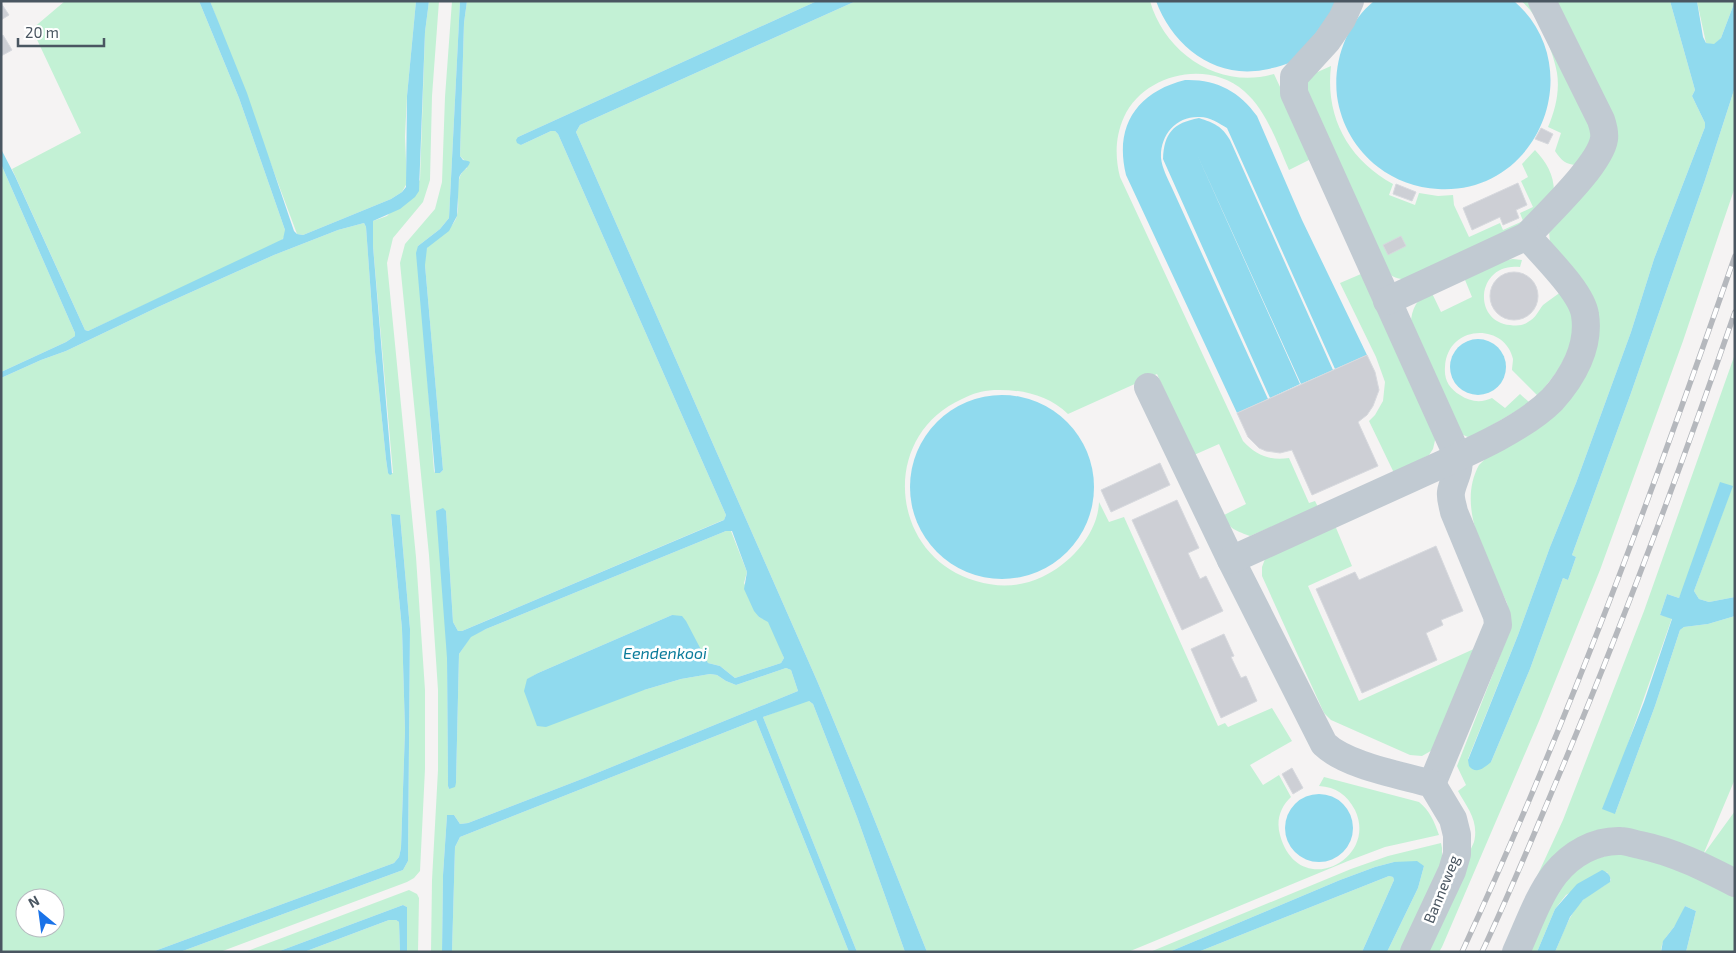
<svg xmlns="http://www.w3.org/2000/svg" width="1736" height="953" font-family="'Exo 2',sans-serif">
<rect width="100%" height="100%" fill="#f5f3f3"/>
<g fill="#c3f1d5" fill-rule="evenodd">
<path d="M65,1H199L239,98L285,230V235L281,242L88,331L85,330L12,169L81,133L32,29Z"/>
<path d="M210,1H416L407,96L405,137L407,183L402,192L391,199L303,235L297,234Z"/>
<path d="M429,1H439L432,96L430,180L423,202L393,238L387,263L416,557L425,690V769L420,871L414,878L407,882L220,952H180L403,870L408,861L410,629L400,515H391L402,629L405,730L401,848L399,857L394,863L152,952H1V378L41,360L66,351L158,307L274,255L338,230L364,223L366,227L375,352L386,459L388,473H393L373,246V221L387,216L420,180L425,32ZM25,898H55V928H25Z"/>
<path d="M452,1H460L449,218L440,229L418,246L434,471L435,473H440L443,470L425,265C425,261 424,254 426,250C432,237 454,231 457,215C461,201 452,177 467,168L465,161L460,156L464,23L467,1H817L518,137L521,145L551,131H555L558,134L726,515L724,520L721,521L462,631H458L453,622L446,511L448,786L449,789L456,783L459,654L471,636L486,629L726,531H731L747,572L744,583L759,617L768,621L775,634L784,658L781,663L735,678L720,666L708,663L672,615L538,673L528,679L644,690L681,679L710,674L717,675L726,681L736,685L786,668L791,670L798,691L587,777L468,823L460,824L454,815H447L443,875L442,952H431L432,880L438,770V690L429,555L400,263L405,244L435,209L442,182L445,97Z"/>
<path d="M856,1H1150C1165,54 1220,90 1274,74L1313,158L1289,170C1277,143 1267,111 1244,91C1207,59 1144,74 1124,117C1115,137 1115,157 1120,177L1243,441C1256,455 1269,461 1289,458L1309,503L1315,501L1318,507L1250,536C1239,532 1226,528 1224,515L1246,504L1219,444L1194,455L1157,374L1068,414C1048,395 1021,389 994,390C981,391 974,393 962,399C879,436 889,556 976,581C999,588 1020,587 1042,577C1070,564 1098,534 1099,502L1109,522L1124,517L1218,726L1225,723L1228,727L1272,708L1292,741L1250,765L1263,785L1279,775L1291,797C1280,807 1276,821 1280,835C1298,901 1379,860 1355,810C1347,795 1336,787 1319,786L1324,777L1419,802C1430,811 1434,821 1439,835L1385,847L1348,861L1128,952H927L867,801L818,683L576,132L580,125Z"/>
<path d="M1521,1H1529L1595,136L1577,165C1566,165 1561,160 1555,151L1561,133L1548,127C1555,111 1560,91 1557,73C1554,53 1538,13 1521,1Z"/>
<path d="M1554,1H1670L1695,90L1692,96L1705,123V127L1654,259L1631,332L1576,483L1550,547L1518,635L1468,759L1491,762L1530,669L1563,578L1568,580L1576,557L1572,555L1631,393L1705,180L1735,87V187L1720,231L1683,341L1600,570L1539,721L1442,947L1439,952H1425L1474,842C1479,821 1468,809 1458,791L1466,785L1457,766L1508,635L1509,615L1507,603C1489,562 1455,509 1479,465L1587,359L1550,244L1549,230L1607,158Z"/>
<path d="M1697,1H1735L1721,38L1714,45L1706,43Z"/>
<path d="M1331,66C1325,117 1348,159 1393,184L1389,195L1415,205L1419,193L1438,196L1453,195L1454,205L1469,237L1500,223L1503,230L1523,221L1520,213L1533,207L1521,181L1528,177L1522,164L1535,150C1546,162 1554,174 1554,192L1524,225L1410,279C1400,280 1394,278 1386,272L1302,88L1304,78Z"/>
<path d="M1,164L75,333V336L66,342L1,372Z"/>
<path d="M1513,259L1522,260L1520,267C1477,262 1471,321 1510,325C1516,326 1523,326 1528,322C1536,318 1538,311 1543,305C1549,300 1556,296 1562,291L1572,306V342L1559,369L1538,396L1512,370C1512,367 1513,362 1513,359C1505,322 1447,324 1445,367C1444,380 1449,388 1460,395C1470,402 1482,403 1492,398L1505,408L1520,394L1530,403L1470,438L1459,433L1411,324C1411,308 1418,299 1430,289L1441,312L1472,297L1463,275L1488,263Z"/>
<path d="M1361,274L1436,436L1433,449L1429,455L1394,473L1369,421L1375,415L1383,401L1385,382L1376,357L1340,283Z"/>
<path d="M1735,354V597L1709,602L1699,599L1694,591L1732,487L1679,598L1667,594L1660,615L1672,618L1626,749L1615,814L1655,706L1680,630L1684,627L1708,624L1735,616V779L1703,855L1735,811V873L1597,835L1509,952H1502L1563,820L1644,611Z"/>
<path d="M1334,523L1352,566L1308,586L1359,701L1476,648L1436,748L1422,756L1410,755L1331,720L1324,713L1262,576V567L1265,559Z"/>
<path d="M805,701H809L813,704L857,817L905,952H857L763,717Z"/>
<path d="M756,720L849,952H452L455,847L460,837Z"/>
<path d="M1441,843L1442,848V863L1404,952H1387L1418,888L1424,866L1394,862L1375,867L1340,880L1169,952H1150L1351,869L1388,856Z"/>
<path d="M1620,852L1674,867L1735,895V952H1686L1696,911L1685,906C1682,913 1679,921 1674,927C1668,935 1661,941 1661,952H1555C1563,934 1569,914 1583,900C1591,892 1603,888 1611,880L1607,872L1566,895L1555,909L1537,952H1524L1550,897L1584,862Z"/>
<path d="M1389,876L1393,877L1394,880L1362,952H1198Z"/>
<path d="M409,890L417,894L419,898L418,952H407V907L403,905L277,952H245Z"/>
<path d="M389,920H396L399,922L400,952H304Z"/>
</g>
<g fill="#90daee">
<path d="M199,1H210L247,93L294,231L297,234L303,235L391,199L402,192L406,187L407,96L416,1H429L425,32L419,191L415,197L400,209L373,221V246L392,474L390,475L388,473L386,459L375,352L366,227L364,223L338,230L274,255L158,307L66,351L41,360L1,378V372L66,342L75,336V333L1,164V149L15,176L85,330L88,331L283,239L285,230L239,98Z"/>
<path d="M460,1H467L464,23L460,156L463,160L468,161L470,162C468,169 461,171 459,178L457,216L449,231L427,248L425,265L443,470L440,473H435L416,253L418,246L440,229L449,218Z"/>
<path d="M817,1H856L580,125L576,132L818,683L867,801L927,952H905L857,817L813,704L809,701L763,717L857,952H849L756,720L460,837L455,847L452,952H442L443,875L447,815H454L460,824L468,823L587,777L798,691L791,670L786,668L736,685L726,681L717,675L710,674L681,679L644,690L546,727L537,726L524,691L527,679L538,673L672,615L682,616L686,621L708,663L720,666L735,678L781,663L784,658L768,622L759,617L754,611L744,589L747,572L732,531H726L486,629L471,637L459,654L456,783L455,787L449,789L448,786L447,658L436,511L443,508L446,511L453,622L458,631H462L724,520L726,515L558,134L555,131H551L521,145L517,143L516,140L518,137Z"/>
<path d="M1156,1H1342C1330,15 1319,29 1308,43C1303,48 1298,57 1293,61C1284,66 1273,68 1263,70C1214,79 1172,45 1156,1Z"/>
<path d="M1374,1H1514C1590,67 1539,195 1438,189C1416,188 1395,180 1378,167C1356,150 1341,125 1337,96C1333,62 1346,24 1374,1Z"/>
<path d="M1670,1H1697L1703,37L1706,43L1714,44L1721,38L1735,1V87L1705,180L1631,393L1572,555L1576,557L1568,580L1563,578L1530,669L1491,762C1484,768 1476,775 1469,766L1468,760L1518,635L1550,547L1576,483L1631,332L1654,259L1705,127V123L1692,96L1695,90Z"/>
<path d="M1185,80C1216,79 1239,91 1257,116L1302,220L1367,355L1335,369L1227,128C1219,123 1208,116 1198,117C1175,117 1160,136 1161,158C1162,168 1168,179 1172,188L1268,399L1237,413L1126,175C1114,126 1137,92 1185,80Z"/>
<path d="M1199,118C1214,123 1222,126 1230,140L1333,370L1301,384L1196,152L1300,384L1270,398L1163,159C1164,133 1173,123 1199,118Z"/>
<circle cx="1478" cy="367" r="28"/>
<circle cx="1002" cy="487" r="92"/>
<path d="M1720,482L1733,486L1694,591L1699,599L1709,602L1735,597V616L1708,624L1684,627L1680,630L1655,706L1615,814L1602,809L1644,702L1672,619L1660,615L1667,594L1679,598Z"/>
<path d="M391,514L400,515L410,629L408,861L403,870L180,952H152L394,863L399,857L401,848L405,730L402,629Z"/>
<circle cx="1319" cy="828" r="34"/>
<path d="M1417,861L1424,866L1418,888L1387,952H1362L1394,880L1393,877L1389,876L1198,952H1169L1340,880L1375,867L1394,862Z"/>
<path d="M1602,870C1607,872 1612,876 1610,882L1583,900L1570,917L1555,952H1537L1555,909L1577,884Z"/>
<path d="M403,905L407,907V952H400L399,922L396,920H389L304,952H277Z"/>
<path d="M1685,906L1696,911L1686,952H1661L1663,941L1674,927Z"/>
</g>
<g fill="#cdcfd5" stroke="#d7d9de">
<path d="M1,3L9,15L1,20Z"/>
<path d="M3,35L12,50L1,56V36Z"/>
<path d="M1541,128L1553,134L1548,144L1535,139Z"/>
<path d="M1518,183L1527,205L1516,210L1519,218L1503,225L1500,217L1472,230L1463,208Z"/>
<path d="M1396,184L1416,192L1412,201L1393,194Z"/>
<path d="M1401,236L1406,246L1388,255L1383,245Z"/>
<circle cx="1514" cy="296" r="24"/>
<path d="M1367,355L1375,372L1379,390L1373,406L1367,415L1358,422L1378,466L1312,495L1292,450L1280,453L1266,451L1259,448L1248,437L1237,413Z"/>
<path d="M1160,463L1170,485L1111,512L1101,490Z"/>
<path d="M1177,500L1199,548L1188,553L1200,579L1206,576L1223,611L1182,630L1132,520Z"/>
<path d="M1436,546L1463,611L1441,620L1443,625L1426,633L1437,660L1362,693L1316,589L1355,572L1359,580Z"/>
<path d="M1224,634L1234,656L1231,657L1241,678L1246,676L1257,701L1221,718L1191,649Z"/>
<path d="M1292,768L1303,788L1293,794L1282,774Z"/>
</g>
<g fill="none" stroke-linecap="round" stroke-linejoin="round">
<g stroke="#c1cad2" stroke-width="28">
<path d="M1350,1L1342,19L1327,41L1294,77V93L1458,457C1461,470 1453,480 1451,492C1450,499 1453,506 1454,512L1497,616L1498,625L1432,784"/>
<path d="M1527,236C1546,215 1600,165 1604,139C1605,133 1603,126 1601,120L1542,1"/>
<path d="M1148,387L1231,560L1324,744C1347,766 1401,775 1432,784L1453,819L1457,835V854L1452,871L1414,952"/>
<path d="M1231,560C1292,532 1353,505 1414,477C1455,458 1520,432 1552,400C1573,377 1590,346 1585,315C1582,292 1543,255 1527,236L1387,301"/>
<path d="M1516,952C1528,926 1538,896 1555,874C1571,854 1595,840 1621,841C1627,841 1634,844 1640,845C1674,852 1704,867 1735,883"/>
</g>
<defs>
<g id="rail">
<path d="M1462,952C1567,725 1653,491 1735,256"/>
<path d="M1482,952C1511,891 1536,829 1562,768C1625,618 1682,465 1735,312"/>
</g>
</defs>
<use href="#rail" stroke="#b5b8bd" stroke-width="5.5"/>
<use href="#rail" stroke="#fff" stroke-width="4" stroke-dasharray="11" stroke-linecap="butt"/>
</g>
<g text-anchor="middle" dominant-baseline="central" stroke-width="5" stroke-linejoin="round" paint-order="stroke">
<g font-size="15" fill="#4a5661" stroke="#fff">
<text transform="translate(1441 889) rotate(-68)">Banneweg</text>
</g>
<g font-size="16" font-style="italic" fill="#0c7c9b" stroke="#fff">
<text x="665" y="652">Eendenkooi</text>
</g>
</g>
<rect width="1736" height="953" fill="none" stroke="#4a5661" stroke-width="5"/>
<g transform="translate(40 913) rotate(331)"><circle r="24" fill="#ffffff" stroke="#b7bbc0"/>
<path d="M0-4L9 19L0 12L-9 19Z" fill="#1a73e8"/>
<text y="-8" font-size="14" font-weight="bold" text-anchor="middle" fill="#4a5661">N</text>
</g>
<path d="M18 38v8h86v-8" fill="none" stroke="#4a5661" stroke-width="2.5"/>
<text x="25" y="38" font-size="15" fill="#4a5661" stroke="#ffffff" stroke-width="4" paint-order="stroke">20 m</text>
</svg>
